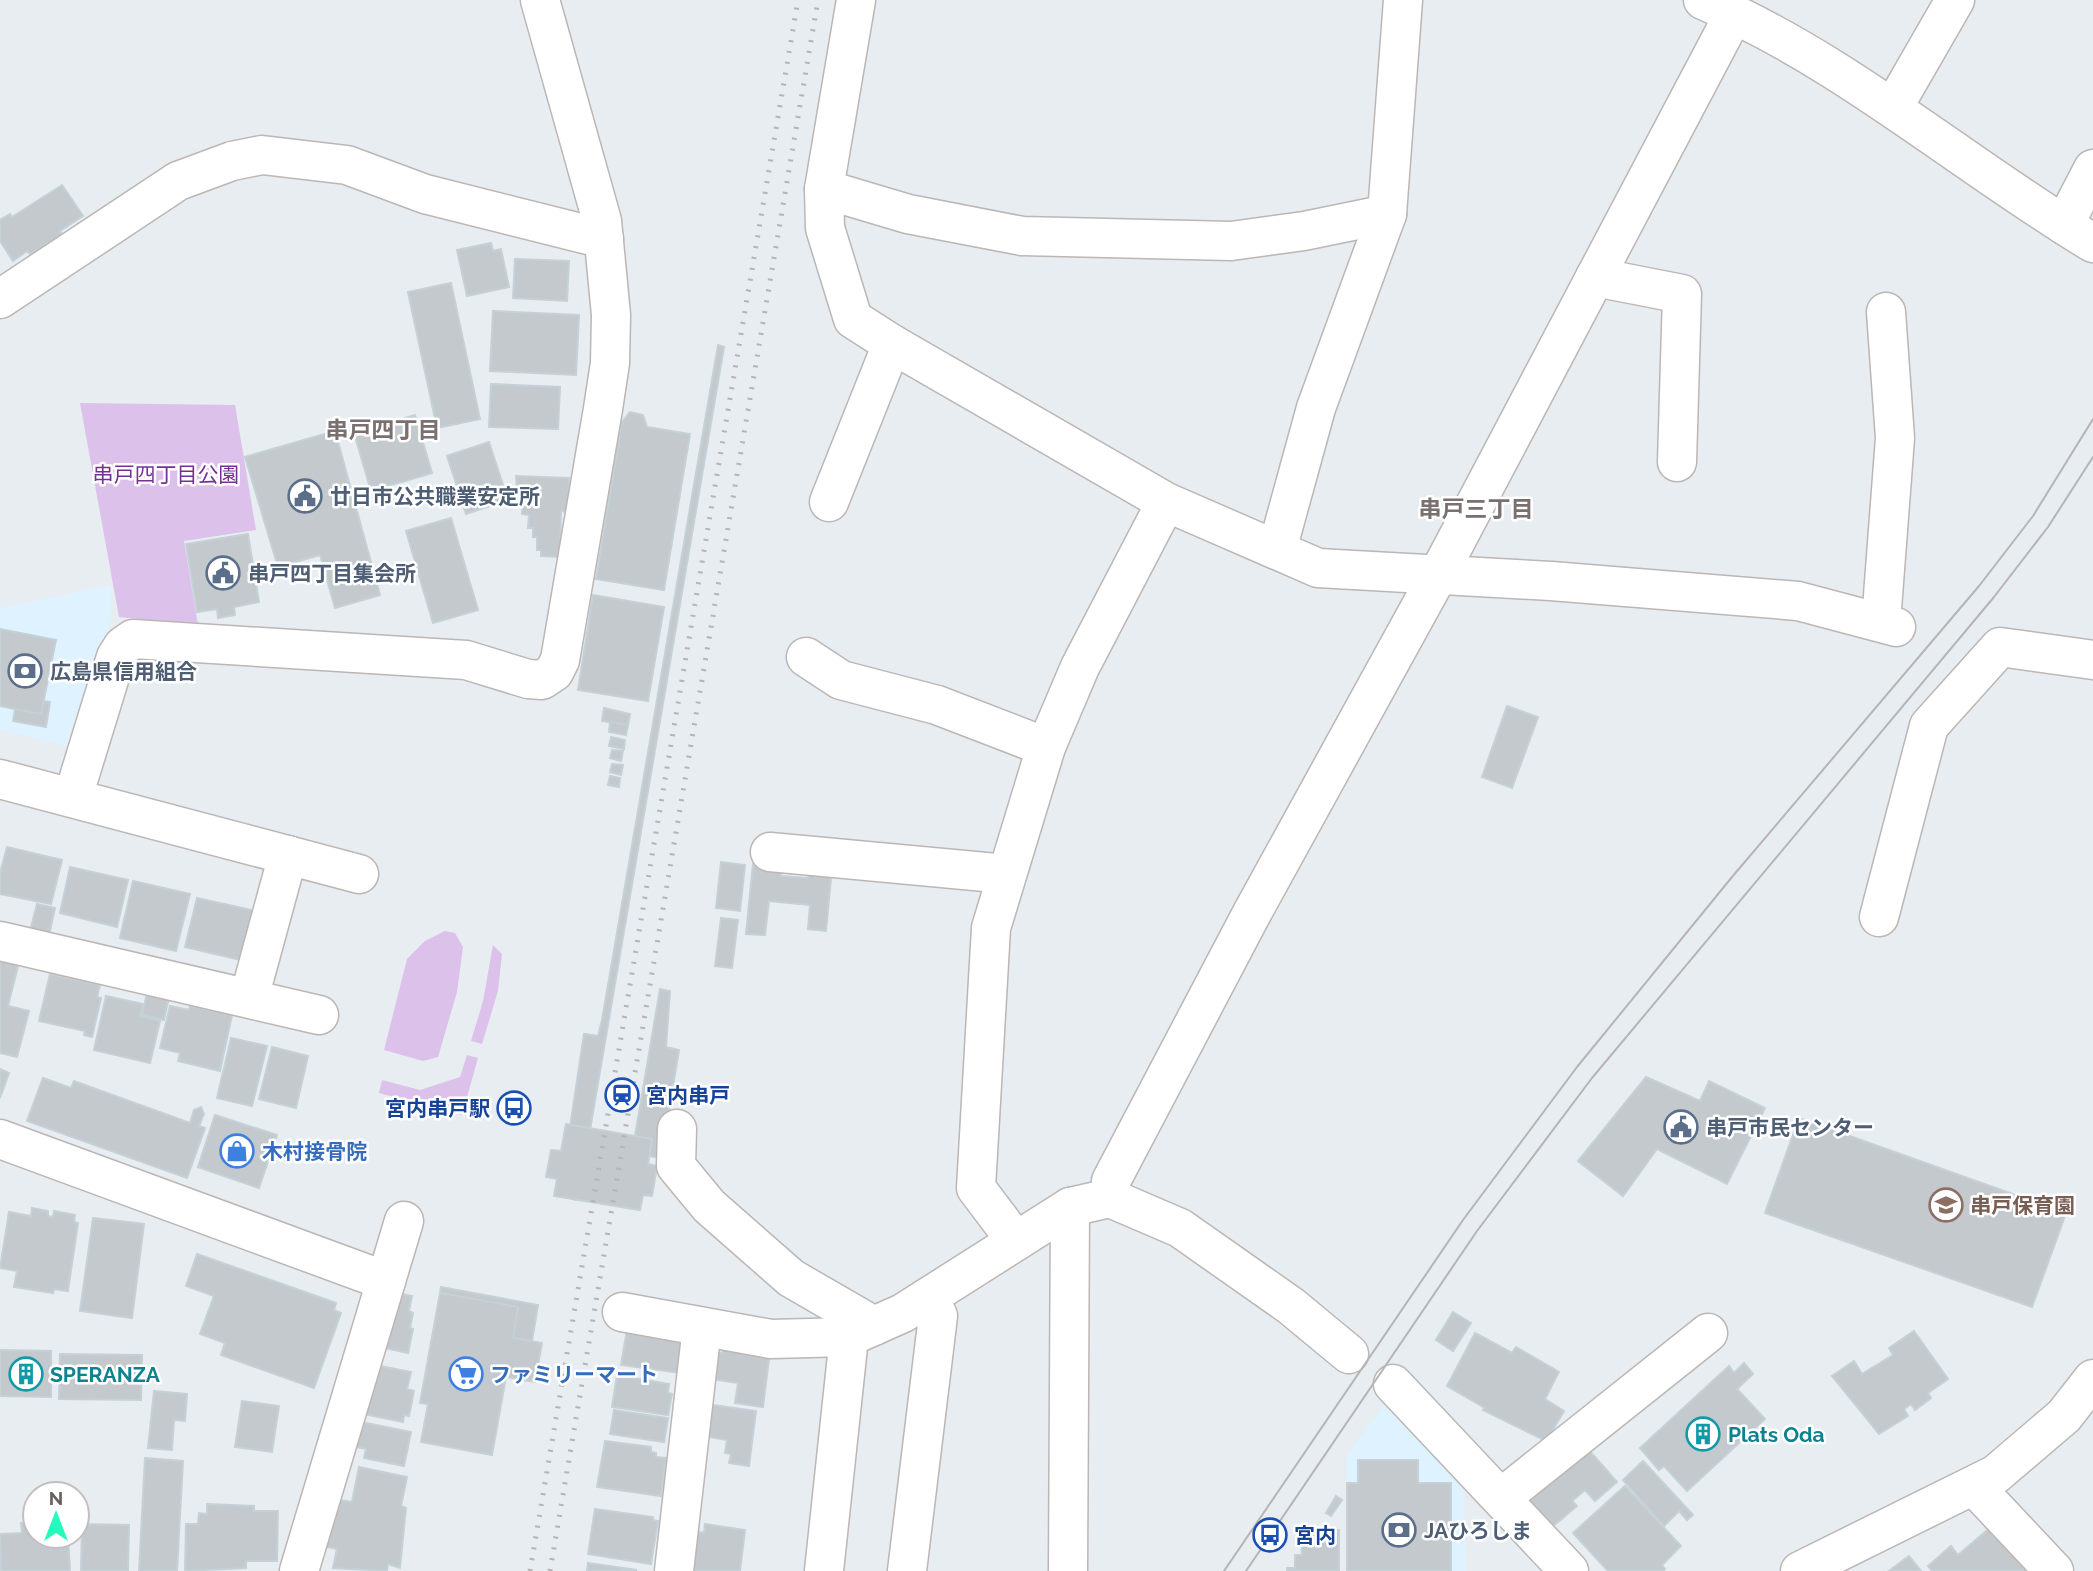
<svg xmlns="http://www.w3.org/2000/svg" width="2093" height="1571" font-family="Raleway,'Noto Sans JP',sans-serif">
<rect width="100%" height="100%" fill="#e7edf1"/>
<g fill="#def2ff">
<path d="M111,585V618L73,748L0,730V608Z"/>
<path d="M1389,1398L1464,1486L1466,1571H1347V1456Z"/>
</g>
<g fill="#dcc1eb">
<path d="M80,403L235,405L256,530L184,541L198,625L119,617Z"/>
<path d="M445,931L455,933L463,947L457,992L438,1057L423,1061L384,1050L407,959L425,941Z"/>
<path d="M493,945L502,954L498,991L482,1044L471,1041L483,1001Z"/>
<path d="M467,1055L478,1058L462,1115L379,1093L382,1080L420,1090L460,1077Z"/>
</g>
<g fill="#c3c9cd" stroke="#c4d1d7" stroke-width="2">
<path d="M62,185L83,216L60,231L62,234L30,254L27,251L13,261L0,241V220L10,214L12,217Z"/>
<path d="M491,243L493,251L501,249L509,287L467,296L457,250Z"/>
<path d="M515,259L569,261L567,301L513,298Z"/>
<path d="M451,283L480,419L437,428L408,292Z"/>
<path d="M493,311L579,315L576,375L490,371Z"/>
<path d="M718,345L724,347L578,1200L572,1199L575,1176L563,1174L584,1034L598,1036L602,1020Z"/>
<path d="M491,384L560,387L558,429L489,427Z"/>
<path d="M630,412L643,415L647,427L690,434L664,590L596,579L622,422Z"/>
<path d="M415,415L432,473L371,491L354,433Z"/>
<path d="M335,431L380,595L335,608L320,555L278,567L245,457Z"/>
<path d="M489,442L508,500L466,514L447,456Z"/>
<path d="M516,476L569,478L568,512L561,511L560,557L541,556V550H537V537H533V528H528L529,515L522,514L523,501H518Z"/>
<path d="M451,518L478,610L433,623L406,531Z"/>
<path d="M248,534L259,602L234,607L235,615L218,618L217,609L197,612L186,544Z"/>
<path d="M593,595L664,607L648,701L578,690Z"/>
<path d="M0,629L56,640L41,714L0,706Z"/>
<path d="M44,701L50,702L46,727L13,721L15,709L41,714Z"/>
<path d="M1507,706L1538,717L1512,788L1482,777Z"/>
<path d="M604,708L630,714L628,725L602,721Z"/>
<path d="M610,722L628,725L626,735L609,732Z"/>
<path d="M611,737L625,740L624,749L609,746Z"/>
<path d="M612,750L623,751L621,761L610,758Z"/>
<path d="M612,764L623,765L621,775L610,772Z"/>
<path d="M610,776L620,778L619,787L608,785Z"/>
<path d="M7,847L62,860L51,904L0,894V873Z"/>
<path d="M721,862L745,865L740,911L716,908Z"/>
<path d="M753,864L782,866L781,876L808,878L809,866L832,868L826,931L808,929L810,905L769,901L765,935L746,934Z"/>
<path d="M70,867L128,880L117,927L60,913Z"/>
<path d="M133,881L190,894L176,951L120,938Z"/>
<path d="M197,898L256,911L245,961L185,947Z"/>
<path d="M37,904L55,908L48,940L29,935Z"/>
<path d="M721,918L738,920L732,968L715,966Z"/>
<path d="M0,957L19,962L8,1006L29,1011L17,1057L0,1053Z"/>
<path d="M50,974L100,985L97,997L101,998L92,1037L84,1035L85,1031L39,1021Z"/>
<path d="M660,989L670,991L666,1047L679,1050L661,1158L649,1156L652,1139L635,1136Z"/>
<path d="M147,993L169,997L164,1020L142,1015Z"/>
<path d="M106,996L143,1004L140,1016L160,1021L150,1063L94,1050Z"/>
<path d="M170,1006L189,1010L190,1006L232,1015L220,1071L178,1061L180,1053L160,1048Z"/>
<path d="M231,1038L267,1046L252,1106L217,1098Z"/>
<path d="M272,1047L308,1056L296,1108L259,1099Z"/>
<path d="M0,1069L9,1073L0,1098Z"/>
<path d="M1646,1077L1700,1101L1709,1081L1765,1108L1727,1184L1657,1149L1623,1196L1578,1161Z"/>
<path d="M43,1078L71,1088L74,1081L190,1123L194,1110L201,1107L204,1114L199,1126L205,1128L187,1178L27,1121Z"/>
<path d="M215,1115L277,1135L259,1188L198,1167Z"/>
<path d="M1799,1118L2066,1213L2032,1307L1765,1213Z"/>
<path d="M566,1124L652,1139L648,1164L657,1166L652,1196L643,1195L640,1210L554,1196L557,1179L546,1177L551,1150L561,1151Z"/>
<path d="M32,1208L48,1211V1216L53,1217L54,1211L75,1215L74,1222L78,1223L68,1291L54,1289L53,1293L14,1287L17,1271L0,1268L9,1212L31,1216Z"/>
<path d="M93,1218L144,1224L132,1318L80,1311Z"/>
<path d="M197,1254L336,1303L334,1310L341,1313L314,1388L221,1355L225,1343L200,1334L214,1296L186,1286Z"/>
<path d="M441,1287L538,1305L532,1341L513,1338L518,1307L440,1293Z"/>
<path d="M393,1292L412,1296L409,1311L413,1313L410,1328L413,1329L408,1353L381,1347Z"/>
<path d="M440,1293L518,1307L513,1338L542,1343L535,1382L506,1377L492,1455L421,1442L428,1404L420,1403Z"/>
<path d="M1453,1312L1471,1323L1453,1351L1436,1340Z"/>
<path d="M628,1324L685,1338L680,1373L621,1365Z"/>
<path d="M1914,1331L1948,1379L1928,1393L1931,1398L1915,1410L1911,1404L1904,1409L1908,1416L1879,1434L1832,1376L1854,1361L1862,1374L1893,1355L1889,1348Z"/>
<path d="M1475,1333L1512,1353L1516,1347L1559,1372L1545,1399L1564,1411L1546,1441L1483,1410L1485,1408L1447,1386Z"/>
<path d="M724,1347L770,1351L763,1407L735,1403L738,1383L711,1379L714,1353H722Z"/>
<path d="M0,1350L51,1351V1397L0,1396Z"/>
<path d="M60,1354L142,1355L141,1400L59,1399Z"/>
<path d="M1744,1363L1753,1374L1737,1389L1765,1419L1687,1491L1664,1466L1659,1470L1640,1448L1729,1366L1734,1373Z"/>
<path d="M370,1364L411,1372L407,1389L414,1391L409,1416L404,1415L403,1422L359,1413Z"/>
<path d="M617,1375L669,1384L668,1393L672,1394L668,1415L612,1407Z"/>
<path d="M154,1391L187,1394L185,1421L174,1420L172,1450L148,1448Z"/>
<path d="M242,1401L279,1406L272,1452L235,1447Z"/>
<path d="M706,1404L756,1411L749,1466L729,1463L731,1454L725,1453L727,1440L703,1436Z"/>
<path d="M614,1410L668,1418L664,1442L610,1434Z"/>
<path d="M356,1421L411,1432L404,1466L364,1458L366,1449L351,1446Z"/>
<path d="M605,1441L651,1447V1452L656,1453V1457L666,1458L661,1496L597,1487Z"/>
<path d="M1587,1448L1617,1482L1595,1501L1585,1490L1572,1501L1577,1506L1552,1527L1528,1500Z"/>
<path d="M145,1458L183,1461L177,1571H139Z"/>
<path d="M1358,1460H1418V1483H1451V1571H1347V1483H1358Z"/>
<path d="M1643,1461L1693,1515L1687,1520L1679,1511L1664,1526L1623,1480Z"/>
<path d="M359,1467L407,1477L401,1506L406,1508L400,1568L388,1564L387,1571L333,1568L337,1549L323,1546L332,1499L352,1502Z"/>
<path d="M1625,1486L1681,1546L1662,1565L1665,1569L1663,1571H1608L1573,1533Z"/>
<path d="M1336,1496L1342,1500L1331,1516L1326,1513Z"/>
<path d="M207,1504L254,1506V1511H278L277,1561H246V1568L185,1571L186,1524H198L199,1513L207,1514Z"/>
<path d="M595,1509L653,1517V1520L658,1521L651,1564L588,1554Z"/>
<path d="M21,1523H35V1536H68L70,1571H1L0,1534L22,1533Z"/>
<path d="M82,1524L129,1525L128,1571H81Z"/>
<path d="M705,1524L745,1530L740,1571H682L686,1530L704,1533Z"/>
<path d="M1991,1527L2028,1571H1932L1928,1566L1951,1546L1958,1555Z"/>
<path d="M1339,1530V1571H1287V1568H1295V1555H1302L1301,1543L1310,1542V1531Z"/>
<path d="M1909,1556L1921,1571H1889Z"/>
<path d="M588,1563L637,1570L587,1571Z"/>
</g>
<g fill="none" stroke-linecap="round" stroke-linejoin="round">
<defs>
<g id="minor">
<path d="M856,0L824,189L825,228L853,319L892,344L1166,502L1318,568L1551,581L1798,601L1896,627"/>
<path d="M1703,0C1845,61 1962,164 2093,243"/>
<path d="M1894,106L1955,0"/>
<path d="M824,189L908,214L1022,236L1231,241L1304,231L1387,214"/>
<path d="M2064,225L2093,169"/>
<path d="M1595,277L1682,294L1677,462"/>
<path d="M0,299L178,181L232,161L262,155L347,165L425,194L604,239"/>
<path d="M829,502L892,344"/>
<path d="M1277,550L1316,408L1387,214L1403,0"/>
<path d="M1881,622L1895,438L1886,312"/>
<path d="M806,657L841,680L937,705L1046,747"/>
<path d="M0,779L359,874"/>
<path d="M73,797L116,657L123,646L133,639L466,660L528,679L542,680L554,672L560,660L603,409L610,363L611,315L602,221L540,0"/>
<path d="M770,852L1007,874"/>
<path d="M1879,917L1929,726L2000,647L2093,660"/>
<path d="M0,941L319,1015"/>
<path d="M249,998L288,855"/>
<path d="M677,1129L676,1166L709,1206L791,1278L874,1326"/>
<path d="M0,1139L386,1281"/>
<path d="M1110,1198L1111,1181L1252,913L1438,575L1734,14"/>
<path d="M1016,1241L976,1188L991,928L1046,747L1080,667L1166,502"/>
<path d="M622,1312L771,1339L849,1337L903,1313L1070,1207L1110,1198L1180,1228L1291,1306L1349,1354"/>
<path d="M1393,1384L1569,1571"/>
<path d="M1974,1486L2054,1571"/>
<path d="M1501,1498L1708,1333"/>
<path d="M299,1571L404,1221"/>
<path d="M674,1571L702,1327"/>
<path d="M824,1571L849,1337"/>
<path d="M907,1571L938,1316L929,1297"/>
<path d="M1068,1571L1070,1207"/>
<path d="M1800,1571L1996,1474L2064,1416L2093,1379"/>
</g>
</defs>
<use href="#minor" stroke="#bcb6b4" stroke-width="41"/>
<use href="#minor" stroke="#fff" stroke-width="38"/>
<g stroke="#b6b4b4" stroke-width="2">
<path d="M1224,1571L1463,1220L1577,1067L1732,877L1979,586L2033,516L2093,419"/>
<path d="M1246,1571L1477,1231L1592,1078L1994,597L2048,527L2093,457"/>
</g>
<g stroke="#b6b4b4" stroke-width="5" stroke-dasharray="2 9" stroke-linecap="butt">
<path d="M530,1571L798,0"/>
<path d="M550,1571L818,0"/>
</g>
</g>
<defs>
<symbol id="civic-ring" viewBox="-11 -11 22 22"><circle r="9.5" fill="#fff" stroke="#5c6f8a" stroke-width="1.5"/><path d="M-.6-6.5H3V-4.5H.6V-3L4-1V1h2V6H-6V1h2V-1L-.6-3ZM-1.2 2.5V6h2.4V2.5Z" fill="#5c6f8a"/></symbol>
<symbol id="bank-ring" viewBox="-11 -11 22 22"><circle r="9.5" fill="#fff" stroke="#5c6f8a" stroke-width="1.5"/><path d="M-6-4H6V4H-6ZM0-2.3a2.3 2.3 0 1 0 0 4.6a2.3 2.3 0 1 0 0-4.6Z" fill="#5c6f8a"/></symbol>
<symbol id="station-ring" viewBox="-11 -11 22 22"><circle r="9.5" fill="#fff" stroke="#1a4fb4" stroke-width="1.5"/><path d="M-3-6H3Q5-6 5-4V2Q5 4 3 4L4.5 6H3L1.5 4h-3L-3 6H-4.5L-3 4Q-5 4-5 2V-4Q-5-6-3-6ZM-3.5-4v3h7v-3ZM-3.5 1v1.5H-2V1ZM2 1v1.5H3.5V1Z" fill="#1a4fb4"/></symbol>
<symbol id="bus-ring" viewBox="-11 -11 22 22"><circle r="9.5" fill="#fff" stroke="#1a4fb4" stroke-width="1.5"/><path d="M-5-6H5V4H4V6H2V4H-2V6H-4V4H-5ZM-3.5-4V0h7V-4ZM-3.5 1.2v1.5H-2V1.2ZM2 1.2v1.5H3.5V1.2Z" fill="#1a4fb4"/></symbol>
<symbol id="shop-ring" viewBox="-11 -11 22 22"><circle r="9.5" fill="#fff" stroke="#3f7fe0" stroke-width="1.5"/><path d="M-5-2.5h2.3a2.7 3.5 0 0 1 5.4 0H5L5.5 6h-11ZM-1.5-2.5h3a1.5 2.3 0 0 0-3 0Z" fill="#3f7fe0"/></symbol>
<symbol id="school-ring" viewBox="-11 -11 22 22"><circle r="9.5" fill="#fff" stroke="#8d6e63" stroke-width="1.5"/><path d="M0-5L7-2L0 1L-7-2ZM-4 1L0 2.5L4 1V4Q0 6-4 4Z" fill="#8d6e63"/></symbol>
<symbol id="building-ring" viewBox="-11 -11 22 22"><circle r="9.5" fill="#fff" stroke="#0f9aa8" stroke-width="1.5"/><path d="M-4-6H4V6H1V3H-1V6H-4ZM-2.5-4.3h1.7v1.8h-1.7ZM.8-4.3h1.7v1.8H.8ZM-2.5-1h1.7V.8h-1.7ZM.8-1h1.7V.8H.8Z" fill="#0f9aa8"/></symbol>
<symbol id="supermarket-ring" viewBox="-11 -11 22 22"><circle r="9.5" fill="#fff" stroke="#3f7fe0" stroke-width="1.5"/><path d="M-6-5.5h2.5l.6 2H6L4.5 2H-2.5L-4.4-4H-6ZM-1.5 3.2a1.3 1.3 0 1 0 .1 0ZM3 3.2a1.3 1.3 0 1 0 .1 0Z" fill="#3f7fe0"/></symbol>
</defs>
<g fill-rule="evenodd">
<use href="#civic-ring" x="286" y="477" width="38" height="38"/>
<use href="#civic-ring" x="204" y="554" width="38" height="38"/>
<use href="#bank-ring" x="6" y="652" width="38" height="38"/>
<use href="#station-ring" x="603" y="1076" width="38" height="38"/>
<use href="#bus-ring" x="495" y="1089" width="38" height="38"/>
<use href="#civic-ring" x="1662" y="1108" width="38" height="38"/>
<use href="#shop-ring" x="218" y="1132" width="38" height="38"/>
<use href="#school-ring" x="1927" y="1186" width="38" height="38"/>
<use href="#building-ring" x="7" y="1355" width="38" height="38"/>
<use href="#supermarket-ring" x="447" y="1355" width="38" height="38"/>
<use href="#building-ring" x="1684" y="1415" width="38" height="38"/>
<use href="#bank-ring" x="1380" y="1511" width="38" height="38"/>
<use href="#bus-ring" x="1251" y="1516" width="38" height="38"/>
</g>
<g text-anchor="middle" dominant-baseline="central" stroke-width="5" stroke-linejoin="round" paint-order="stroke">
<g font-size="21" fill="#753095" stroke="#fff">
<text x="166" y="474">串戸四丁目公園</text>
</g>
<g font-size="21" font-weight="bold" fill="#4e5e75" stroke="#fff" text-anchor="start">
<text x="330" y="496">廿日市公共職業安定所</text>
<text x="248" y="573">串戸四丁目集会所</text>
<text x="50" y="671">広島県信用組合</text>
<text x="1706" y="1127">串戸市民センター</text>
<text x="1424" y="1530">JAひろしま</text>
</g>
<g font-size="21" font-weight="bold" fill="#164399" stroke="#fff" text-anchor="start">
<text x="646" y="1095">宮内串戸</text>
<text x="490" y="1108" text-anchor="end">宮内串戸駅</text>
<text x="1294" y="1535">宮内</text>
</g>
<g font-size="21" font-weight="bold" fill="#366cbe" stroke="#fff" text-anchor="start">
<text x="262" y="1151">木村接骨院</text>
<text x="490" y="1374">ファミリーマート</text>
</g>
<g font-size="21" font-weight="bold" fill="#785e54" stroke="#fff" text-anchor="start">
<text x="1970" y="1205">串戸保育園</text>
</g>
<g font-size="21" font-weight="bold" fill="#0d838f" stroke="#fff" text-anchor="start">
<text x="50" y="1374">SPERANZA</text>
<text x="1728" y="1434">Plats Oda</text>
</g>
<g font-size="23" font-weight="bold" fill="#7a706f" stroke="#fff">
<text x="383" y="429">串戸四丁目</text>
<text x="1476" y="508">串戸三丁目</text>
</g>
</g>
<g transform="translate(56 1515)"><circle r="33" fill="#ffffff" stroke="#c3bfbf" stroke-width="2"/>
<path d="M0-5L12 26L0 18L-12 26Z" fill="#24fabc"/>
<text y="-10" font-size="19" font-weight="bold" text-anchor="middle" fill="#68605e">N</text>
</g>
</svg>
